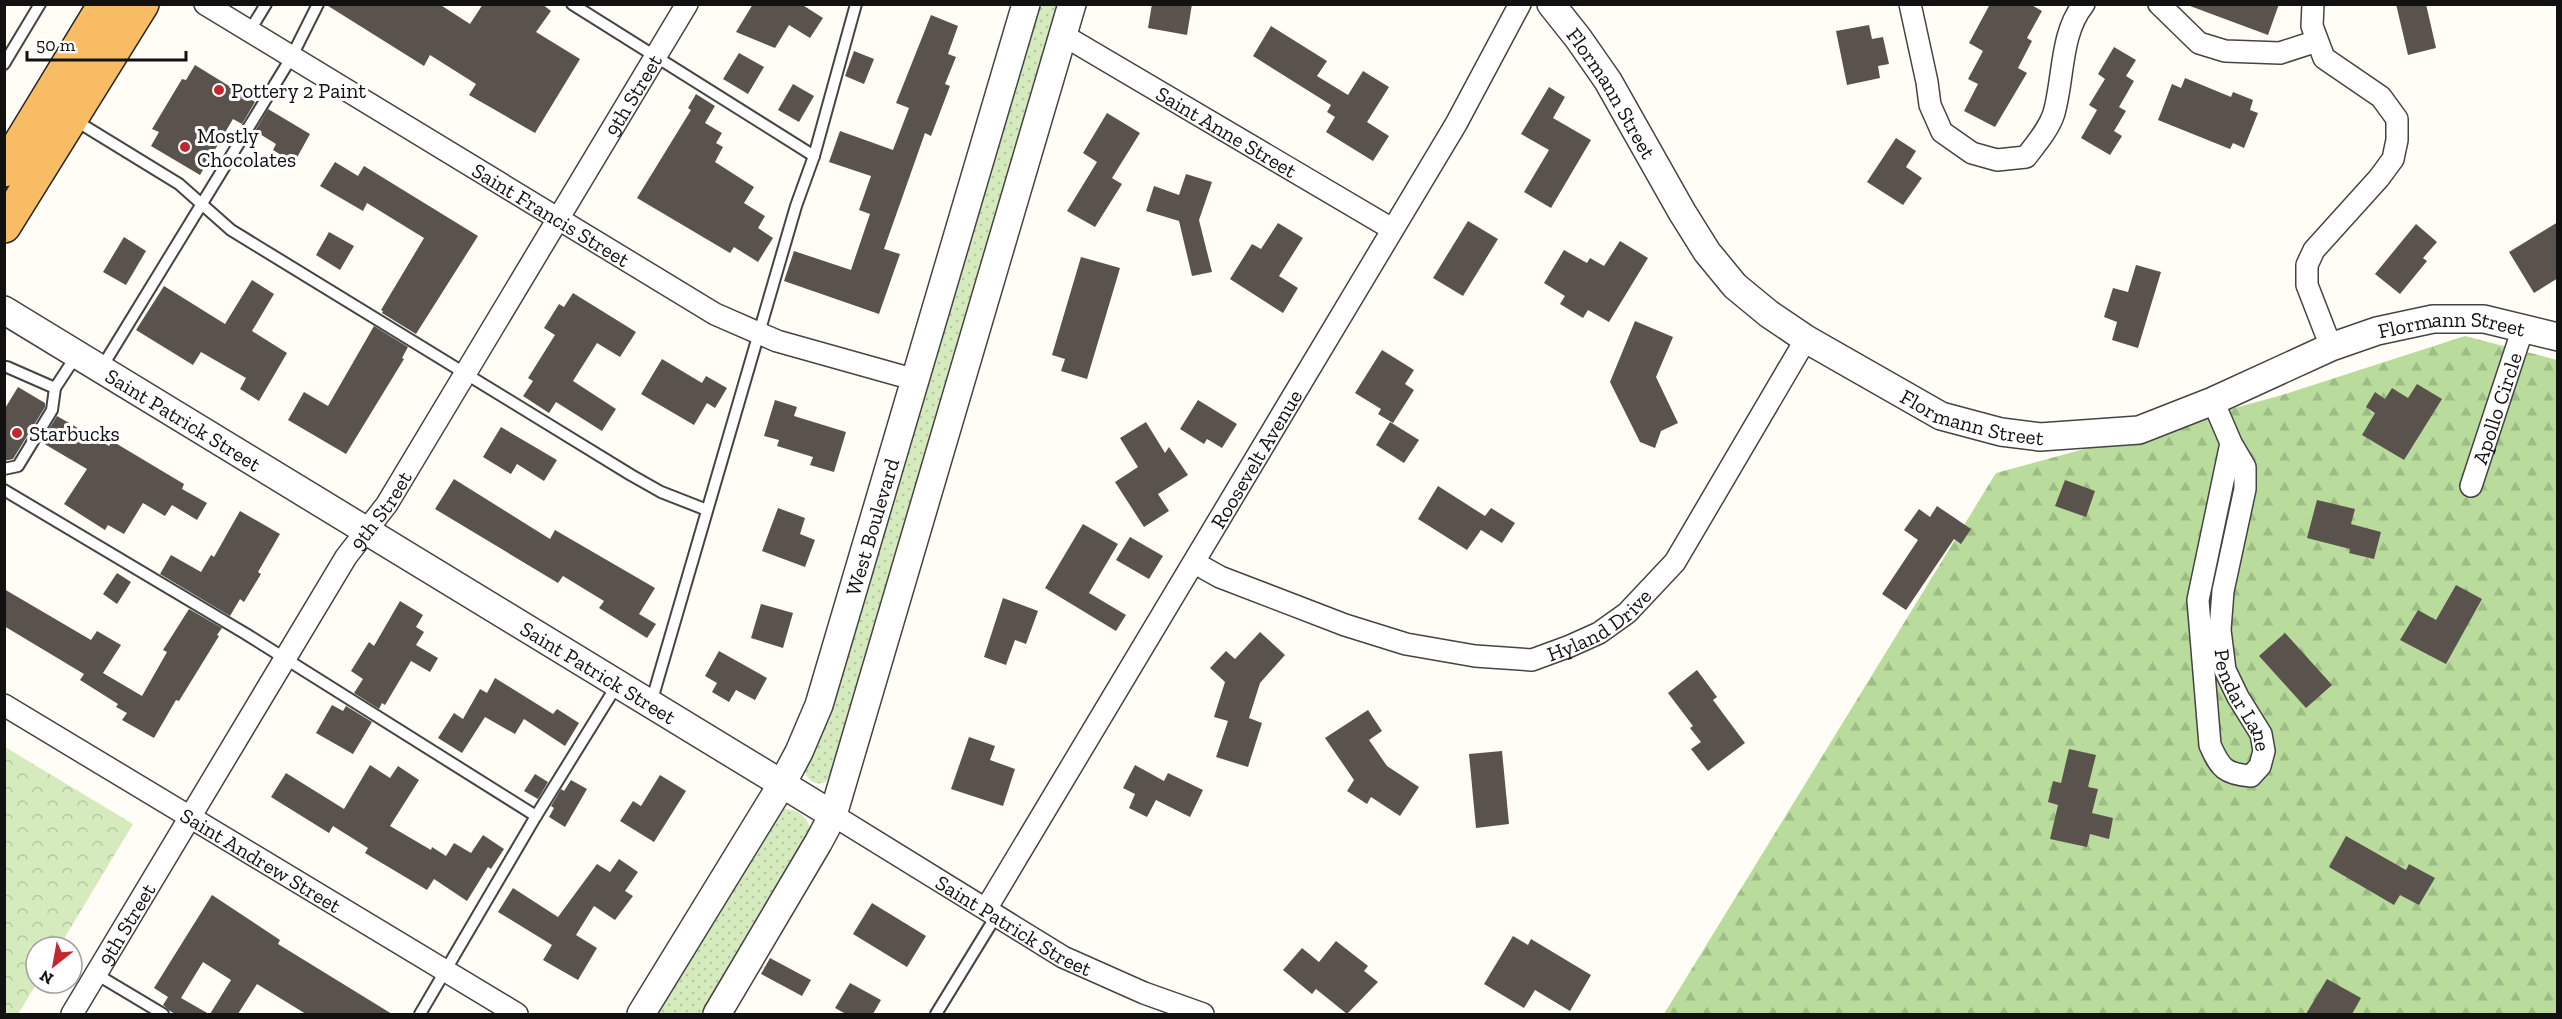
<svg xmlns="http://www.w3.org/2000/svg" width="2562" height="1019" font-family="'Zilla Slab',serif">
<defs>
<pattern id="grass-dots" width="8" height="8" patternUnits="userSpaceOnUse" patternTransform="scale(1.5)"><rect width="8" height="8" fill="#d5ebbd"/><path d="M2 2h.1M6 6h.1" fill="none" stroke="#b6c8a1" stroke-width="1.8" stroke-linecap="round"/></pattern>
<pattern id="forest-firs" width="22" height="20" patternUnits="userSpaceOnUse" patternTransform="scale(1.5)"><rect width="22" height="20" fill="#b9dc9c"/><path d="M5 1l3.5 6h-7zM16 11l3.5 6h-7z" fill="#9ebc85"/></pattern>
<pattern id="park-crowns" width="20" height="18" patternUnits="userSpaceOnUse" patternTransform="scale(1.5)"><rect width="20" height="18" fill="#d5ebbd"/><path d="M2 6a3 3 0 1 1 6 0M12 15a3 3 0 1 1 6 0" fill="none" stroke="#b6c8a1"/></pattern>
</defs>
<rect width="100%" height="100%" fill="#fffdf5"/>
<g fill="url(#grass-dots)">
<path d="M1033,5H1059L833,774L824,783C813,785 807,780 804,769Z"/>
<path d="M782,809C796,808 806,815 811,829L706,1014H652Z"/>
</g>
<path fill="url(#forest-firs)" d="M2465,336L2557,360V1014H1664L1996,473L2282,395Z"/>
<path fill="url(#park-crowns)" d="M5,747L133,824L59,947H36L37,983L18,1014H5Z"/>
<g fill="#5a524d">
<path d="M325,4H439L470,24L483,4H542L551,11L536,32L580,59L535,133L469,95L476,84L430,55L424,66Z"/>
<path d="M753,4H801L823,18L810,38L789,25L775,48L736,32Z"/>
<path d="M1152,4H1192L1187,35L1148,28Z"/>
<path d="M1990,4H2030L2042,11L2027,38L2032,41L2018,68L2027,73L1995,127L1964,111L1978,84L1968,79L1983,51L1969,43Z"/>
<path d="M2190,4H2279L2268,35L2190,6Z"/>
<path d="M2396,4H2426L2436,48L2408,55Z"/>
<path d="M931,15L958,26L948,54L956,57L945,84L950,86L931,136L925,133L884,249L900,254L879,314L784,281L794,251L851,270L870,214L859,210L871,176L829,162L840,131L893,150L909,108L896,103Z"/>
<path d="M1869,25L1872,39L1883,37L1889,64L1878,66L1880,78L1847,85L1836,31Z"/>
<path d="M1271,26L1327,61L1317,76L1348,95L1363,71L1389,87L1367,122L1389,136L1373,161L1326,132L1335,117L1327,112L1331,105L1253,56Z"/>
<path d="M2114,47L2136,60L2126,76L2134,81L2119,107L2126,111L2114,131L2122,136L2110,155L2081,138L2097,110L2089,105L2105,79L2098,74Z"/>
<path d="M854,51L874,59L864,84L845,76Z"/>
<path d="M739,53L764,67L748,94L723,79Z"/>
<path d="M195,65L255,102L242,124L233,119L200,175L151,146L159,132L152,129L182,79L186,80Z"/>
<path d="M2185,78L2231,97L2233,92L2253,100L2250,110L2258,113L2244,148L2233,143L2230,149L2158,120L2172,84L2181,88Z"/>
<path d="M793,84L814,96L799,122L778,110Z"/>
<path d="M1549,87L1565,97L1553,118L1591,140L1551,208L1524,192L1549,150L1521,134Z"/>
<path d="M696,94L715,106L705,123L722,133L716,143L723,147L715,162L754,187L744,203L765,216L758,228L773,238L758,262L734,247L730,253L637,198L691,110L688,108Z"/>
<path d="M268,109L310,134L294,163L273,150L276,144L255,131Z"/>
<path d="M1107,113L1140,133L1112,178L1122,184L1095,227L1067,211L1097,162L1083,153Z"/>
<path d="M1896,138L1916,151L1906,167L1922,178L1903,205L1867,182Z"/>
<path d="M335,162L358,176L364,166L478,236L416,334L382,313L383,311L381,310L424,238L367,203L363,211L320,186Z"/>
<path d="M1186,174L1212,182L1199,220L1212,272L1192,276L1179,221L1146,211L1154,186L1179,195Z"/>
<path d="M1468,221L1498,239L1463,296L1433,278Z"/>
<path d="M2558,222V278L2534,293L2509,252Z"/>
<path d="M1278,223L1303,238L1279,276L1298,288L1283,313L1230,279L1252,244L1261,249Z"/>
<path d="M2416,224L2437,242L2423,258L2427,261L2400,294L2375,274Z"/>
<path d="M329,232L354,246L340,270L316,255Z"/>
<path d="M124,237L146,251L126,285L103,272Z"/>
<path d="M1620,241L1648,258L1609,322L1588,310L1583,318L1560,304L1565,296L1544,283L1564,250L1587,263L1590,258L1604,266Z"/>
<path d="M1081,257L1120,268L1087,379L1061,371L1065,359L1052,355Z"/>
<path d="M2136,265L2161,272L2138,348L2112,340L2117,322L2104,317L2113,288L2128,292Z"/>
<path d="M252,280L274,294L252,331L287,353L259,401L240,389L246,378L201,352L193,365L136,330L164,286L225,324Z"/>
<path d="M573,293L636,332L620,357L597,343L573,381L616,409L602,431L556,402L549,413L523,396L533,381L528,378L555,335L544,328L559,304L564,307Z"/>
<path d="M1635,321L1673,337L1656,377L1678,423L1661,431L1655,448L1640,442L1610,382Z"/>
<path d="M374,326L408,347L402,358L404,359L346,454L288,420L304,392L328,406Z"/>
<path d="M1382,350L1414,370L1405,384L1414,390L1393,423L1378,414L1381,409L1355,393Z"/>
<path d="M662,359L702,383L706,376L727,388L715,408L707,403L694,425L641,394Z"/>
<path d="M2417,384L2442,399L2404,460L2362,435L2375,413L2366,407L2375,392L2385,399L2392,388L2408,398Z"/>
<path d="M18,387L45,403V407L13,459L4,461V410Z"/>
<path d="M775,400L797,407L794,416L846,432L834,472L810,465L813,457L777,446L779,440L764,436Z"/>
<path d="M1198,400L1237,424L1222,448L1207,439L1204,444L1180,429Z"/>
<path d="M57,416L109,446L112,441L184,484L182,489L207,503L197,520L172,505L165,516L143,503L124,534L108,525L105,530L64,504L87,469L41,442Z"/>
<path d="M1146,422L1165,453L1169,447L1188,475L1158,494L1169,511L1144,527L1115,482L1138,467L1120,438Z"/>
<path d="M1390,422L1419,440L1404,463L1376,445Z"/>
<path d="M501,427L557,460L544,481L517,464L511,474L483,457Z"/>
<path d="M454,479L550,539L555,530L655,588L639,614L656,624L647,638L599,608L604,601L563,576L558,583L435,509Z"/>
<path d="M2065,480L2095,491L2086,517L2055,506Z"/>
<path d="M1438,486L1485,516L1491,508L1515,523L1502,543L1481,530L1467,550L1418,519Z"/>
<path d="M2317,500L2355,509L2351,524L2381,532L2374,559L2349,553L2350,549L2307,538Z"/>
<path d="M1937,506L1971,529L1961,544L1954,539L1906,610L1882,594L1918,540L1904,530L1919,509L1930,517Z"/>
<path d="M778,508L805,518L800,534L815,540L805,567L762,551Z"/>
<path d="M240,511L280,534L258,572L261,574L244,602L240,599L230,616L160,574L171,555L201,572L211,555L214,557Z"/>
<path d="M1083,524L1118,544L1089,593L1126,615L1116,631L1045,588Z"/>
<path d="M1130,537L1163,556L1149,579L1116,560Z"/>
<path d="M117,573L131,582L117,604L103,594Z"/>
<path d="M2456,585L2482,599L2446,664L2400,640L2418,610L2436,620Z"/>
<path d="M4,589L91,640L97,631L121,645L103,673L142,696L167,652L163,650L189,609L222,628L217,635L219,636L179,701L176,700L154,738L122,720L127,713L116,707L118,704L80,680L84,674L4,626Z"/>
<path d="M1003,598L1038,611L1026,644L1015,640L1006,665L984,657Z"/>
<path d="M400,601L423,615L416,627L424,632L416,645L438,658L430,672L411,661L385,705L382,703L379,709L354,693L363,679L351,671L369,642L374,646Z"/>
<path d="M761,604L793,613L783,648L751,638Z"/>
<path d="M1260,632L1285,655L1260,683L1249,718L1262,723L1248,767L1216,757L1228,721L1214,717L1225,682L1210,668L1226,651L1235,659Z"/>
<path d="M2285,633L2332,685L2306,708L2259,656Z"/>
<path d="M719,651L767,678L755,700L736,690L729,702L712,692L717,683L705,676Z"/>
<path d="M1697,670L1717,697L1713,700L1745,743L1708,771L1691,749L1701,742L1690,728L1693,726L1668,693Z"/>
<path d="M495,678L553,714L557,709L579,723L565,746L524,719L515,734L485,717L462,753L438,738L454,713L463,719L480,689L487,693Z"/>
<path d="M332,705L343,711L346,706L372,722L353,754L316,733Z"/>
<path d="M1368,710L1382,731L1369,740L1387,766L1419,787L1400,816L1371,797L1367,804L1347,791L1354,780L1325,738Z"/>
<path d="M969,737L995,746L990,760L1015,769L1003,806L951,789Z"/>
<path d="M2069,749L2096,755L2088,787L2098,789L2092,813L2113,818L2109,839L2090,834L2087,847L2050,839L2058,805L2048,802L2053,781L2061,783Z"/>
<path d="M1502,751L1509,824L1476,828L1469,754Z"/>
<path d="M370,765L390,778L398,766L419,780L390,826L431,850L432,847L446,856L454,843L471,853L483,835L504,849L491,869L488,867L467,901L434,879L427,890L365,853L368,848L333,826L329,833L271,797L286,773L344,809Z"/>
<path d="M1135,765L1164,781L1168,773L1203,790L1190,817L1156,800L1147,817L1129,808L1135,794L1123,788Z"/>
<path d="M535,774L548,782L538,799L524,791Z"/>
<path d="M660,775L686,791L654,842L620,821L633,801L641,806Z"/>
<path d="M571,780L587,789L565,827L549,817L554,808L551,806L561,789L564,791Z"/>
<path d="M2346,836L2406,870L2409,864L2435,878L2419,905L2400,895L2394,905L2329,867Z"/>
<path d="M619,859L638,872L625,891L633,896L615,920L594,906L576,935L597,948L578,980L543,960L552,945L498,912L513,888L558,917L597,864L610,872Z"/>
<path d="M212,895L280,940L278,944L392,1014H306L257,984L238,1014H210L231,980L203,962L181,998L209,1014H175L170,1011L163,1005L168,997L154,988Z"/>
<path d="M872,903L926,936L907,967L853,934Z"/>
<path d="M1513,936L1528,945L1531,939L1591,975L1570,1011L1535,990L1524,1008L1484,984Z"/>
<path d="M1336,941L1368,966L1364,971L1378,982L1347,1014L1316,989L1312,994L1283,970L1302,948L1319,962Z"/>
<path d="M770,958L811,980L802,996L761,974Z"/>
<path d="M2327,979L2361,998L2352,1014H2306Z"/>
<path d="M850,983L881,1000L873,1014H846L835,1008Z"/>
</g>
<g fill="none" stroke-linecap="round" stroke-linejoin="round">
<defs>
<g id="service">
<path d="M572,4L814,156"/>
<path d="M249,32L266,4"/>
<path d="M4,64L40,4"/>
<path d="M73,119L179,184L231,230L631,475L661,492L707,510"/>
<path d="M4,367H7L55,388L76,356"/>
<path d="M102,367L291,58L318,4"/>
<path d="M4,469L18,466L52,410L55,388"/>
<path d="M4,490L246,634L536,816"/>
<path d="M651,703L796,206L814,156L856,4"/>
<path d="M96,974L163,1014"/>
<path d="M420,1014L536,816L617,685"/>
<path d="M936,1014L996,916"/>
</g>
<g id="minor">
<path id="s1" d="M205,4L715,314L777,341L916,380"/>
<path d="M1910,4L1927,82L1930,105L1942,132L1972,153L1997,160L2026,157C2036,144 2049,129 2054,113C2064,78 2060,33 2084,4"/>
<path d="M2159,4L2199,43L2225,51L2280,53L2317,41"/>
<path d="M2313,4L2312,26L2324,58L2381,97L2397,119V140L2393,159L2379,178L2314,250L2307,265V285L2331,347"/>
<path id="s2" d="M1063,35L1392,229"/>
<path id="s3" d="M2213,401L2231,443L2245,467V489L2223,591L2220,630L2225,670L2238,697L2261,734L2264,751L2260,766L2251,776C2225,774 2220,768 2210,745L2198,600L2231,443"/>
<path id="s4" d="M2471,486L2523,328"/>
<path id="s5" d="M1195,563L1220,577L1345,625L1406,644L1475,656L1532,660L1570,646L1599,633L1627,613L1675,562L1806,339"/>
<path id="s6" d="M4,705L517,1014"/>
<path id="s7" d="M833,815L1063,957L1144,993L1203,1014"/>
<path id="s8" d="M986,909L1456,124L1520,4"/>
<path id="s9" d="M72,1014L346,557L387,504L687,4"/>
</g>
<g id="tertiary">
<path id="s10" d="M1551,4L1578,38L1608,81L1682,212L1707,252L1735,286L1769,314L1806,339L1941,416L2001,432L2040,437L2139,430L2213,401L2331,347L2377,331L2433,319H2484L2558,337"/>
<path id="s11" d="M4,310L833,815"/>
<path id="s12" d="M641,1014L782,784L799,752L819,705L1026,4"/>
<path d="M717,1014L818,843L833,815L1072,4"/>
</g>
<g id="trunk">
<path d="M4,170L105,4"/>
<path d="M4,226L142,4"/>
</g>
</defs>
<use href="#service" stroke="#444" stroke-width="14"/>
<use href="#minor" stroke="#444" stroke-width="24"/>
<use href="#tertiary" stroke="#444" stroke-width="30"/>
<use href="#trunk" stroke="#222" stroke-width="36"/>
<use href="#service" stroke="#fff" stroke-width="10"/>
<use href="#minor" stroke="#fff" stroke-width="21"/>
<use href="#tertiary" stroke="#fff" stroke-width="27"/>
<use href="#trunk" stroke="#f7bc64" stroke-width="33"/>
</g>
<g fill="#c4262e" stroke="#fff" stroke-width="2">
<circle cx="219" cy="90" r="6"/>
<circle cx="185" cy="147" r="6"/>
<circle cx="17" cy="433" r="6"/>
</g>
<g text-anchor="middle" dominant-baseline="central" stroke-width="6" stroke-linejoin="round" paint-order="stroke">
<g font-size="21" fill="#111" stroke="#fff" text-anchor="start">
<text x="231" y="90">Pottery 2 Paint</text>
<text x="197" y="135">Mostly<tspan x="197" dy="24">Chocolates</tspan></text>
<text x="29" y="433">Starbucks</text>
</g>
<g font-size="21" fill="#111" stroke="#fff">
<text stroke="none"><textPath href="#s10" startOffset="108">Flormann Street</textPath></text>
<text stroke="none"><textPath href="#s9" startOffset="1077">9th Street</textPath></text>
<text stroke="none"><textPath href="#s2" startOffset="190">Saint Anne Street</textPath></text>
<text stroke="none"><textPath href="#s1" startOffset="405">Saint Francis Street</textPath></text>
<text stroke="none"><textPath href="#s10" startOffset="1116">Flormann Street</textPath></text>
<text stroke="none"><textPath href="#s4" startOffset="82">Apollo Circle</textPath></text>
<text stroke="none"><textPath href="#s10" startOffset="612">Flormann Street</textPath></text>
<text stroke="none"><textPath href="#s11" startOffset="210">Saint Patrick Street</textPath></text>
<text stroke="none"><textPath href="#s8" startOffset="525">Roosevelt Avenue</textPath></text>
<text stroke="none"><textPath href="#s9" startOffset="591">9th Street</textPath></text>
<text stroke="none"><textPath href="#s12" startOffset="543">West Boulevard</textPath></text>
<text stroke="none"><textPath href="#s5" startOffset="430">Hyland Drive</textPath></text>
<text stroke="none"><textPath href="#s11" startOffset="696">Saint Patrick Street</textPath></text>
<text stroke="none"><textPath href="#s3" startOffset="314">Pendar Lane</textPath></text>
<text stroke="none"><textPath href="#s6" startOffset="300">Saint Andrew Street</textPath></text>
<text stroke="none"><textPath href="#s9" startOffset="105">9th Street</textPath></text>
<text stroke="none"><textPath href="#s7" startOffset="212">Saint Patrick Street</textPath></text>
</g>
</g>
<rect width="2562" height="1019" fill="none" stroke="#111111" stroke-width="12"/>
<g transform="translate(54 965) rotate(211)"><circle r="28" fill="#ffffff" stroke="#a0a0a0" stroke-width="1.5"/>
<path d="M0-4.5L10 22L0 15L-10 22Z" fill="#c4262e"/>
<text y="-9" font-size="16" font-weight="bold" text-anchor="middle" fill="#111111">N</text>
</g>
<path d="M27 51v9h159v-9" fill="none" stroke="#111111" stroke-width="3"/>
<text x="36" y="51" font-size="18" fill="#111111" stroke="#ffffff" stroke-width="4.5" paint-order="stroke">50 m</text>
</svg>
